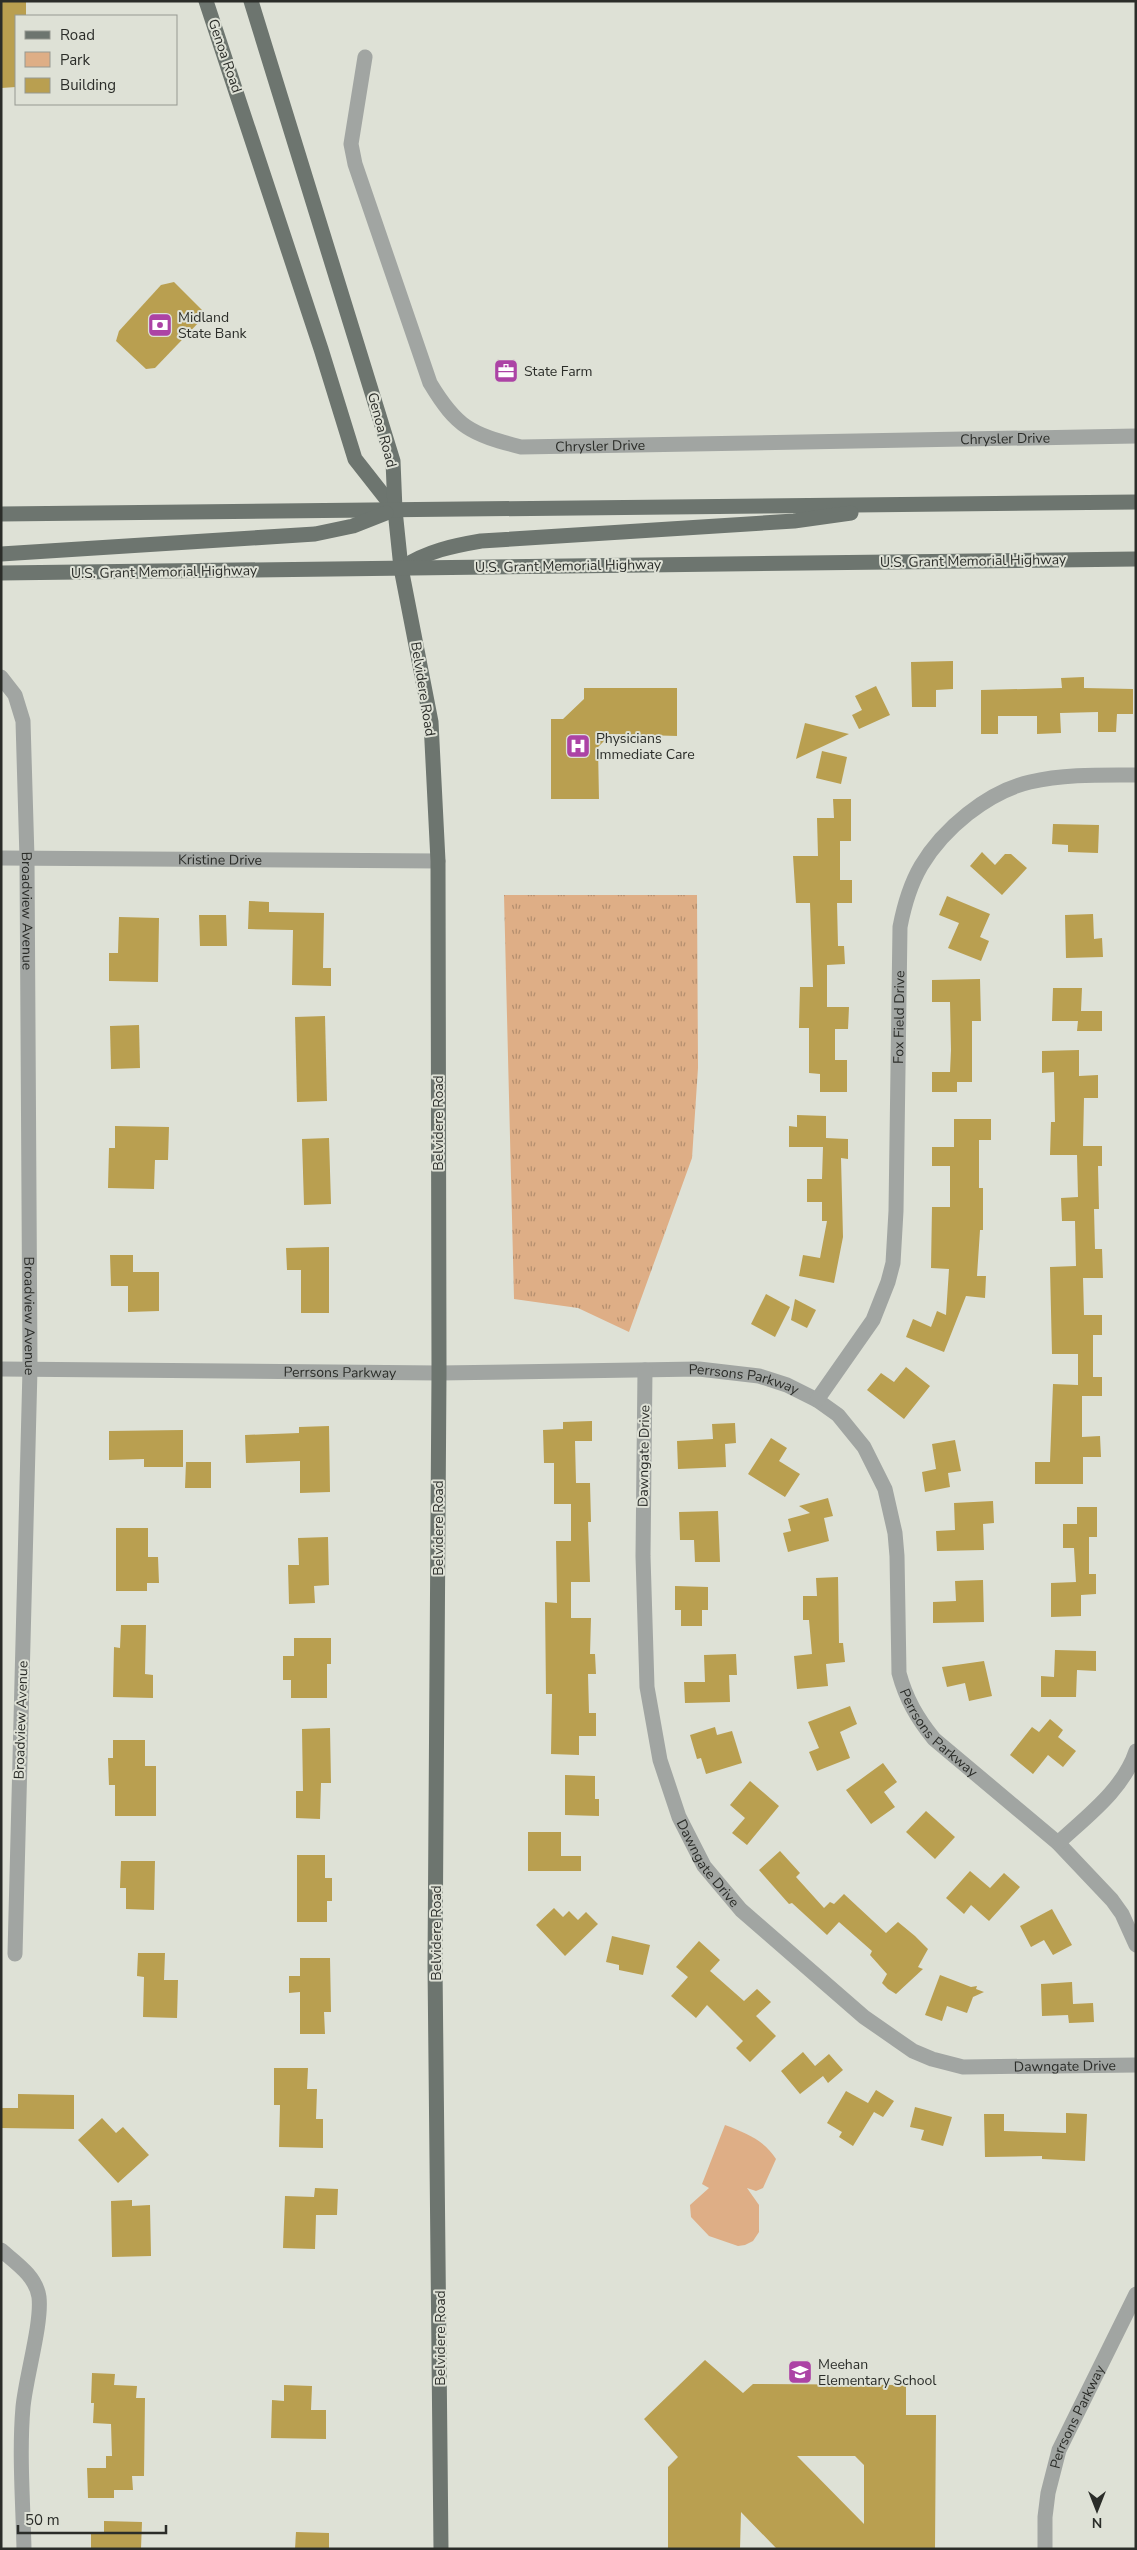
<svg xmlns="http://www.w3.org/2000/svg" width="1137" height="2550" font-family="'Nunito Sans',sans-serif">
<defs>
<pattern id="grass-tufts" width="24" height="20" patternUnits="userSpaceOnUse" patternTransform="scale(1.25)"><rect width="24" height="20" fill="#deae86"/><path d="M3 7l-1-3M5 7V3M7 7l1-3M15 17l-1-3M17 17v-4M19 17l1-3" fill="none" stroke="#b48e6e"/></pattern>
</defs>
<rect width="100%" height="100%" fill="#dee1d6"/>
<path fill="url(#grass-tufts)" d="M504,895H697L698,1068L692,1158L629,1332L578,1308L514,1299Z"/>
<path fill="#deae86" d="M725,2125C746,2133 764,2140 776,2159L763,2188L756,2191L747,2188L759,2205V2232L753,2241L745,2245L738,2246L709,2236L691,2217L690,2205L709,2188L702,2184Z"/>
<g fill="#b99f50" fill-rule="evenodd">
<path d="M1,1H26V16H16V87L1,88Z"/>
<path d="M174,282L202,310L201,320L155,368L146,369L116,341L119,331L161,285Z"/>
<path d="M953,661V689L936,690V707H912L911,662Z"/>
<path d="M1084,677V688L1133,689V714H1117L1116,732H1098V712L1060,713L1061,733L1037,734V716H998V734H981V690L1062,688L1061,678Z"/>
<path d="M876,686L890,715L859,729L852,715L862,710L855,696Z"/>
<path d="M584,688H677V736L611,734L598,747L599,799H551V719H563L584,699Z"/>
<path d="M805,723L849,734L796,759Z"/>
<path d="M822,751L847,757L841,784L816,778Z"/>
<path d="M833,799H851V841H840V880H852V903H837L838,946H844L845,964L827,965V1007H849L848,1029H835V1060H847V1092H820V1074L809,1073V1028H799L800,987H813L810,903H796L793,856H818L817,818H834Z"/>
<path d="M1053,824L1099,825L1098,853L1068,852V845L1052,844Z"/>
<path d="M982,852L995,865L1005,854H1011L1027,868L1002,895L970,866Z"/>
<path d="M947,896L990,914L980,937L989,941L981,961L948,948L959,923L939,915Z"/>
<path d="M249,901L269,902V912L324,913L323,968H331V986L292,985L293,930L248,929Z"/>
<path d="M1093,914L1094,939L1102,938L1103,957L1066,958L1065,915Z"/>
<path d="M199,915H226L227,946H200Z"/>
<path d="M119,917L159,918L158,982L109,981V953H118Z"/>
<path d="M980,979L981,1021H972V1082H957V1092H932V1072H950L951,1050L950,1002H932V980Z"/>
<path d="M1053,988H1082L1081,1011H1102V1031H1077L1078,1021H1052Z"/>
<path d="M325,1016L327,1101L297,1102L295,1017Z"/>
<path d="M139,1025L140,1068L111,1069L110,1026Z"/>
<path d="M1079,1050V1076L1098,1075V1098H1084L1083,1146H1102V1166H1098L1099,1209H1094L1095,1249H1102L1103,1278H1083L1084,1315H1102V1335H1093V1377H1102V1396H1082V1437L1100,1436L1101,1457H1083V1484H1035V1462H1050L1053,1384L1078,1385V1354H1052L1050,1267L1076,1266L1075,1221H1062L1061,1198L1078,1197L1077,1155H1050L1051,1122H1055L1054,1072L1042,1073V1051Z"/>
<path d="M797,1115L826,1116V1138L848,1139V1159L841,1158L843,1237L834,1283L799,1276L803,1255L820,1258L827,1221H822V1202H807V1179H822L823,1147H789V1126L797,1127Z"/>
<path d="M954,1119H991V1140H979V1188H983V1230H980L977,1276H986L985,1298L966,1296L944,1352L906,1337L913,1319L931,1327L937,1311L946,1315L949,1269L931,1268L932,1207H950V1166H932V1147H954Z"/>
<path d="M115,1126L169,1127L168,1160H155L154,1189L108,1188L109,1148H115Z"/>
<path d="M329,1138L331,1204L304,1205L302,1139Z"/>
<path d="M329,1247V1313H301V1270H287L286,1248Z"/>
<path d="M110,1255H133V1272H159V1311L128,1312V1286H111Z"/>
<path d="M766,1294L790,1307L775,1337L751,1324Z"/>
<path d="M795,1299L816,1310L807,1328L791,1320Z"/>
<path d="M906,1367L930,1386L904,1419L867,1390L881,1373L894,1382Z"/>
<path d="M592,1421V1441H575L576,1483H590L591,1522H588L590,1582H571V1618H591L590,1654H595L596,1674H588L589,1713H596V1736H579V1755L551,1754L552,1694H546L545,1602L557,1603L556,1541H571V1504H554V1463H544L543,1430L563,1429V1422Z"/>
<path d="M735,1423L736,1443L725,1444L726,1467L678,1469L677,1441L713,1439L712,1424Z"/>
<path d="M329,1426L330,1492L300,1493V1461L246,1463L245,1435L299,1433V1427Z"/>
<path d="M183,1430V1467H144V1459L109,1460V1431Z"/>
<path d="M771,1438L787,1448L779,1461L800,1474L785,1497L748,1474Z"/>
<path d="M955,1440L961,1471L948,1473L950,1487L925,1492L922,1472L936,1469L932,1444Z"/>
<path d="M186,1462H211V1488H185Z"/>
<path d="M828,1498L833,1516L824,1518L829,1541L788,1552L783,1533L791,1531L788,1519L810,1513L799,1506Z"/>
<path d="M993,1501L994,1523L983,1524L984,1550L937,1551L936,1531L955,1530L954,1503Z"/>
<path d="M1077,1507H1097V1537H1089V1574H1096V1594L1081,1595V1616L1051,1617V1583L1076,1582L1074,1548H1063V1524H1077Z"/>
<path d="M718,1511L720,1562H695L694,1540H680L679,1512Z"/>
<path d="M116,1528H148V1557H158L159,1583H147V1591H116Z"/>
<path d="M328,1537L329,1585L314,1586L315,1603L289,1604L288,1565H299L298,1538Z"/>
<path d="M838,1577L839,1643H843L845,1662L826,1664L828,1686L797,1689L794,1656L812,1654L809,1620H803V1596H817L816,1578Z"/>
<path d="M983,1580L984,1622L933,1623V1602L956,1601L955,1581Z"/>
<path d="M675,1586L708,1587V1610H702V1626H681V1610H675Z"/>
<path d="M121,1625H146L145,1674L153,1675V1698L113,1697L114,1647L120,1648Z"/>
<path d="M294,1638H331V1664H327V1698H291V1680H283V1656H294Z"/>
<path d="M1055,1650L1096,1651V1671L1077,1670L1076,1697H1041V1676L1054,1677Z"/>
<path d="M736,1654L737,1675H729L730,1702L685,1703L684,1682H705L704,1655Z"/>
<path d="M984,1661L992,1696L969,1701L965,1683L947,1687L942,1667Z"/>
<path d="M850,1706L857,1724L840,1732L850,1758L817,1771L809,1752L819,1748L808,1722Z"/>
<path d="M1050,1719L1063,1730L1058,1737L1076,1751L1063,1767L1048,1755L1033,1774L1010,1755L1032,1727L1039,1732Z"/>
<path d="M715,1727L717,1735L732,1731L742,1763L706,1774L701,1758L697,1759L690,1735Z"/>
<path d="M330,1728L331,1783H321L320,1819L296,1818V1791H303L302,1729Z"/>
<path d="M113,1740H145V1766H156V1816H115V1785H109L108,1758H113Z"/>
<path d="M883,1763L897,1782L884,1792L895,1807L871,1824L846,1790Z"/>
<path d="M565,1775L595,1776V1799H599V1816L565,1815Z"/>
<path d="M750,1781L779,1806L747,1845L732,1833L745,1818L730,1805Z"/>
<path d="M926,1811L955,1837L935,1859L906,1832Z"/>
<path d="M528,1832H561V1856H581V1871H528Z"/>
<path d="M780,1851L800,1873L796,1877L824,1908L830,1902L834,1904L844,1894L886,1933L898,1922L915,1936L928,1949L918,1967L923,1969L896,1994L888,1989L882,1983L887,1974L870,1955L872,1951L839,1922L827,1935L792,1903L789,1904L759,1870Z"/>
<path d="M297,1855H325V1878H332V1901H327V1922H297Z"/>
<path d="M121,1861H155L154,1910L126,1909V1888H120Z"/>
<path d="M970,1871L990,1888L1004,1873L1020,1887L989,1921L971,1905L964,1914L946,1898Z"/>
<path d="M554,1908L563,1917L569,1911L578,1920L586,1912L598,1924L565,1956L536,1925Z"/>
<path d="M1052,1909L1072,1945L1053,1955L1044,1940L1031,1947L1020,1926Z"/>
<path d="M612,1936L650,1945L643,1975L619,1970V1965L606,1962Z"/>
<path d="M699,1941L720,1960L710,1971L744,2001L757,1989L771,2002L756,2016L776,2036L750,2062L736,2048L743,2041L707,2005L696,2018L671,1996L688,1977L676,1967Z"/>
<path d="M138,1953H165L164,1980H178L177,2018L143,2017L144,1977L137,1976Z"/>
<path d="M300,1958H330L331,2012H324L325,2034H300V1992L289,1993V1976H300Z"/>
<path d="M940,1975L971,1987L977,1986L976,1989L984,1992L973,1997L967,2013L947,2006L942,2021L925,2015Z"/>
<path d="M1072,1982L1073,2004L1093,2003L1094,2022L1069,2023L1068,2015L1042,2016L1041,1984Z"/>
<path d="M803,2052L815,2066L829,2054L843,2070L828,2083L823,2076L800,2094L781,2071Z"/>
<path d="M274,2068H308L307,2089H317L316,2119H323V2148L279,2147L280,2105H274Z"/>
<path d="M876,2090L894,2101L883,2117L874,2112L853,2146L839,2137L842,2132L827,2123L846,2091L868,2103Z"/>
<path d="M18,2094L74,2095V2129L1,2128V2108H18Z"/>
<path d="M915,2107L952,2117L943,2146L921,2140L924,2130L910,2127Z"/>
<path d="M1066,2113L1087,2114L1085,2161L1042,2159V2156L985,2157L984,2114H1004V2131L1066,2133Z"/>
<path d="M102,2118L116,2133L123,2127L149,2155L118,2183L78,2140Z"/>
<path d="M315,2188L338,2189L337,2215H316L315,2249L283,2248L285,2196L314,2197Z"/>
<path d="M132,2200V2206L150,2205L151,2256L112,2257L111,2201Z"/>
<path d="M705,2360L743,2393L753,2384L906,2385V2415H936L935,2549H777L741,2512L740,2549H668V2467L678,2457L644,2419ZM797,2456H855L864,2465V2524Z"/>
<path d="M92,2373L115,2374L114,2385L137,2386L136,2398H145L144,2476H132L133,2490H114V2498H88L87,2468H106V2456H112L111,2424L93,2423L94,2403H91Z"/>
<path d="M284,2385L312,2386L311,2410H326V2439L271,2438L272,2400L284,2401Z"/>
<path d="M104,2521L142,2522L141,2549H91V2533H104Z"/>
<path d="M296,2532L329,2533V2549H295Z"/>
</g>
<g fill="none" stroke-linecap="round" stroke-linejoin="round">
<g stroke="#a1a5a2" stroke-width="15">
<path id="s1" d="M365,57L351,144L355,164L430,383C457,428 471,434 521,447L1136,436"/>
<path id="s2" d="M1,677L15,695L23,721L27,858L30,1369L15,1954"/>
<path id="s3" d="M1,858L438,861"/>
<path id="s4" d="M1,1369L439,1373L699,1369L759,1376L787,1385L817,1400L838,1415L864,1447L885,1489L895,1533L897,1556L899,1673C906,1699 917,1718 934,1739L1058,1843L1112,1900L1122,1914L1136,1945"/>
<path id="s5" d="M645,1370L643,1556L647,1687L660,1760L679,1817L704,1866L741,1910L864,2017L913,2051L932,2059L963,2067L1136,2065"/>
<path id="s6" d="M817,1400L873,1320L888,1282L893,1263L896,1211L900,927C904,906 910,885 921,866C943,829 987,792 1030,782C1064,774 1100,775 1136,775"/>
<path d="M1058,1843C1087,1816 1123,1790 1136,1751"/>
<path d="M1,2250C16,2263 36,2276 39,2297C42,2324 26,2376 23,2407C19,2453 23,2502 24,2549"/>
<path id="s7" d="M1045,2549V2517L1048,2493L1059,2450L1136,2294"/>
</g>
<g stroke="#6d756f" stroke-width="15">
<path d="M206,1L321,349L355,459L395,510"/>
<path d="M251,1L393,461L395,510L401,568L431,722L438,861L439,1373L435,1965L441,2549"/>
<path d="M1,514L1136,502"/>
<path d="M1,554L315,534L353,526L386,513"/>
<path d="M403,567C428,551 452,546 481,541L794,521L851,513"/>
<path d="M1,573L1136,559"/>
</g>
</g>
<defs>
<symbol id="bank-square" viewBox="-11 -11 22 22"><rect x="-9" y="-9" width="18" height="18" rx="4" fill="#ac43a5" stroke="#dee1d6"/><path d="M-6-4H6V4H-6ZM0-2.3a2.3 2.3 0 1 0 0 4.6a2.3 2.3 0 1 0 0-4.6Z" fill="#fff"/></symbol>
<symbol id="office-square" viewBox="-11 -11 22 22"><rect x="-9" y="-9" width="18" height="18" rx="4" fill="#ac43a5" stroke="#dee1d6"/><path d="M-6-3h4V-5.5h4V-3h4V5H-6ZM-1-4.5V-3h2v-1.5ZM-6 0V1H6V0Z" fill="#fff"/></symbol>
<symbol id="hospital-square" viewBox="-11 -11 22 22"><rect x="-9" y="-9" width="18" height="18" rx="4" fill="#ac43a5" stroke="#dee1d6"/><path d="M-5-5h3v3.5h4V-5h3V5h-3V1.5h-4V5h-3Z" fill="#fff"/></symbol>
<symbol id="school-square" viewBox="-11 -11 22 22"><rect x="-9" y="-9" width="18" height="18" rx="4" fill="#ac43a5" stroke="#dee1d6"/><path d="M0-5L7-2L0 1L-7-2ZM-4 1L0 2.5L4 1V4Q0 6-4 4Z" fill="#fff"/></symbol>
</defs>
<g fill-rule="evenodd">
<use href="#bank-square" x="146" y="311" width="28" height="28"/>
<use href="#office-square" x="492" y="357" width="28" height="28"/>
<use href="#hospital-square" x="564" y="732" width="28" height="28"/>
<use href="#school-square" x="786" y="2358" width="28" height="28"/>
</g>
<g text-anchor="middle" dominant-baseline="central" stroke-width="4" stroke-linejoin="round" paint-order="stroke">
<g font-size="14" fill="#2b2d29" stroke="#dee1d6">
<text transform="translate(225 56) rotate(71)">Genoa Road</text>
<text transform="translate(382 430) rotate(75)">Genoa Road</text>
<text stroke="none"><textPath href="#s1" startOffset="940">Chrysler Drive</textPath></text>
<text stroke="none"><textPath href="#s1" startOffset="535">Chrysler Drive</textPath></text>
<text transform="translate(973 561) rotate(-1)">U.S. Grant Memorial Highway</text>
<text transform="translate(568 566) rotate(-1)">U.S. Grant Memorial Highway</text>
<text transform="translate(164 572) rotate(-1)">U.S. Grant Memorial Highway</text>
<text transform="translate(423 689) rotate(81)">Belvidere Road</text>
<text stroke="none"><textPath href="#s3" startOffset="219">Kristine Drive</textPath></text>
<text stroke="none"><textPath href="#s2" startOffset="240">Broadview Avenue</textPath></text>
<text stroke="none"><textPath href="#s6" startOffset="404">Fox Field Drive</textPath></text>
<text transform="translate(438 1123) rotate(-90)">Belvidere Road</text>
<text stroke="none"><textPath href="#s2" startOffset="645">Broadview Avenue</textPath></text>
<text stroke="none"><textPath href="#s4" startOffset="339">Perrsons Parkway</textPath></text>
<text stroke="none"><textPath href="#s4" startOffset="744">Perrsons Parkway</textPath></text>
<text transform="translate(644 1456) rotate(-89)">Dawngate Drive</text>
<text transform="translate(438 1528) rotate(-90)">Belvidere Road</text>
<text transform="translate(21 1720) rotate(-88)">Broadview Avenue</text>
<text stroke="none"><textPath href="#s4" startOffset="1194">Perrsons Parkway</textPath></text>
<text stroke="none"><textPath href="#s5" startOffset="506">Dawngate Drive</textPath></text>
<text transform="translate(436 1933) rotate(-90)">Belvidere Road</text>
<text stroke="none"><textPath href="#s5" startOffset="941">Dawngate Drive</textPath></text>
<text transform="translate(440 2338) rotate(-90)">Belvidere Road</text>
<text stroke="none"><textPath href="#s7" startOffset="138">Perrsons Parkway</textPath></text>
</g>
<g font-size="14" fill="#2b2d29" stroke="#dee1d6" text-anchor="start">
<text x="178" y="317">Midland<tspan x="178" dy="16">State Bank</tspan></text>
<text x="524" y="371">State Farm</text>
<text x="596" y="738">Physicians<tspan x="596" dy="16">Immediate Care</tspan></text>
<text x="818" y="2364">Meehan<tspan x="818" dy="16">Elementary School</tspan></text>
</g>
</g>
<rect width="1137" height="2550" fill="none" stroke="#2b2d29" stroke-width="5"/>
<rect x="15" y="15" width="162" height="90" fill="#dee1d6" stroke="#969991"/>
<rect x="25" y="31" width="25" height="8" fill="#6d756f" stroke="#969991"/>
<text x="60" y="40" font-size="15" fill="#2b2d29">Road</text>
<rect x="25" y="52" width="25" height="15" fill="#deae86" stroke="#969991"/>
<text x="60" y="65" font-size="15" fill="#2b2d29">Park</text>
<rect x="25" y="78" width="25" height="15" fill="#b99f50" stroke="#969991"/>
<text x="60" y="90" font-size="15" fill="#2b2d29">Building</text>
<g transform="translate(1097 2510) rotate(180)" stroke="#dee1d6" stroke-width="4" paint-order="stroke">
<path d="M0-4L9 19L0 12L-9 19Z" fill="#2b2d29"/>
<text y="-8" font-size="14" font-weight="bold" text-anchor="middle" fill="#2b2d29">N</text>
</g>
<path d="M18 2525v8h148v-8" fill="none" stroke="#2b2d29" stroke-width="2.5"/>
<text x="25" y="2525" font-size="15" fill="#2b2d29" stroke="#dee1d6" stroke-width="4" paint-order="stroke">50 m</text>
</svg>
